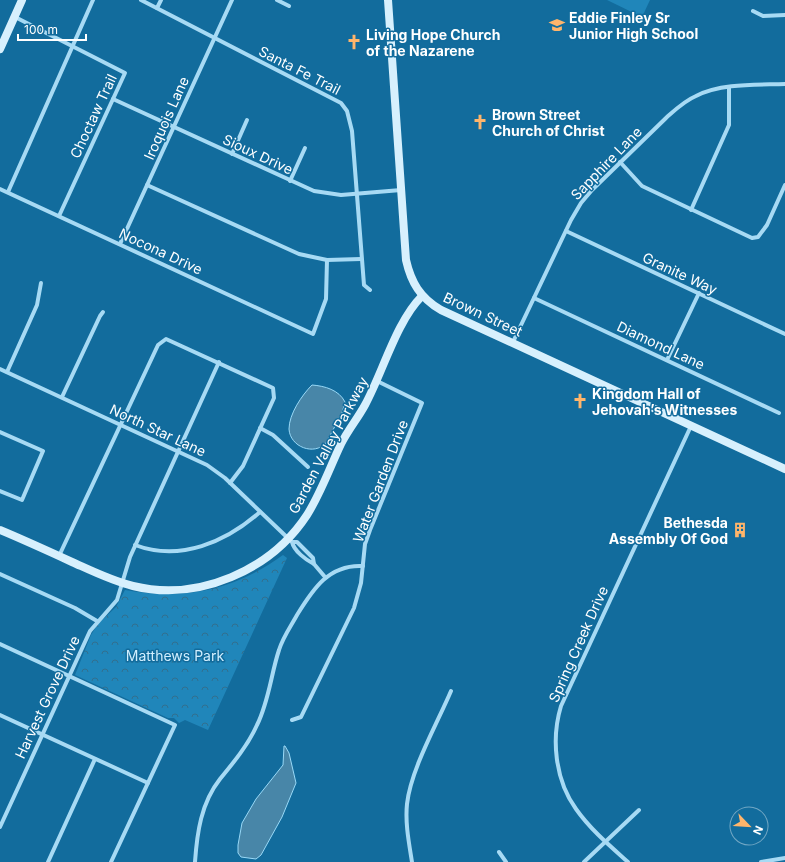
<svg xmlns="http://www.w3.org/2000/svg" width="785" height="862" font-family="Inter,sans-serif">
<defs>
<pattern id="forest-crowns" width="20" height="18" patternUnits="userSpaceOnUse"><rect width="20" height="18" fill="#2086ba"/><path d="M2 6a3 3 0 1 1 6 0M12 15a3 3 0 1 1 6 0" fill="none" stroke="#326f8e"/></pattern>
</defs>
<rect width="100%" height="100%" fill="#126c9d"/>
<path fill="#2086ba" d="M607,0H650L642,17Z"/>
<path fill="url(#forest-crowns)" d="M283,555L287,558L208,730L185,720L179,723L174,718H168L75,675L91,635L98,624L116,607L125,590C184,601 235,590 283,555Z"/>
<g fill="#4886a8" stroke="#99d9f7">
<path d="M312,385C325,386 339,390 345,402L342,413L326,443C314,456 290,447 289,429C289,414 302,395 312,385Z"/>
<path d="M284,746H285L289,753L296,783L282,817L261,855L256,859L241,857L238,853V845L242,823L256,799L283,765Z"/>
</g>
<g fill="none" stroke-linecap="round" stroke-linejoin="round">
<g stroke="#a7daf4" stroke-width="4">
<path d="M141,0L341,103L347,111L352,131L364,285L370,290"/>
<path d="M277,0L289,6"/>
<path d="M157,8L161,0"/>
<path d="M753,11L763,16L785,15"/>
<path d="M15,17L125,73L59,216"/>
<path d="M113,99L314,191L341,195L401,190"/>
<path d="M232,154L247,120"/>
<path d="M620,162L642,186L752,238L758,237L767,225L785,185"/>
<path d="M290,181L305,148"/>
<path d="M147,185L299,254L327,260L361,259"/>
<path d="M0,189L313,334L326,299L327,260"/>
<path d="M8,192L93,0"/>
<path d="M691,210L729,125V88"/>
<path d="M566,231L785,334"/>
<path d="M120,244L232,0"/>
<path d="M534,298L779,413"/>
<path d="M513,342L571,220L581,203L592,190L666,118C675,110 684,101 696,96C721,83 757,85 785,84"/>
<path d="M667,360L699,293"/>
<path d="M0,369L207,465L225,478L292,542C294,551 306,560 314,564L313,558L297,542H292"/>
<path d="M7,372L37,305L41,283"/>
<path d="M62,397L100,316L103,312"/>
<path d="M260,428L273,435L308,467"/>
<path d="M0,432L43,451L22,500L0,491"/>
<path d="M135,545C180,562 226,542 260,512"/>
<path d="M59,556L158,345L166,339L273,388L274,398L243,466L230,483"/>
<path d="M314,564L325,577"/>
<path d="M0,574L75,608L97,621"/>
<path d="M0,644L175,725L111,862"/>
<path d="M0,715L148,783"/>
<path d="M292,720L301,717L354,608L361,583L365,544L370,530L422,403L377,381"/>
<path d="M0,827L90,631L117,600L130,557L219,362"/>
<path d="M499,852L506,862"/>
<path d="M48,862L95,759"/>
<path d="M195,862C197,833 201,803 220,779C234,762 248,745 257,725C269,701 271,674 279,650C283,637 291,626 297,615C313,589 329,564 363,566"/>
<path d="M412,862C409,843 405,823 407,804C411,769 437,724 451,691"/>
<path d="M584,862L639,810"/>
<path d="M628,862C610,846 590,829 576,809C555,780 551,739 561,706L691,426"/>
<path d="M761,862L785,858"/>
</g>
<g stroke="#d7f0fd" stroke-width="8">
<path d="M388,0L406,260C411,282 420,298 441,310L785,469"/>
<path d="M0,49L22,0"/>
<path d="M0,530C24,540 48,551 72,562C92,571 112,581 133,586C199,602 271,570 307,515C321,493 330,467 341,444C348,430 358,418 365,405C383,372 396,322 422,296"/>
</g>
</g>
<defs>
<symbol id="school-bare" viewBox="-9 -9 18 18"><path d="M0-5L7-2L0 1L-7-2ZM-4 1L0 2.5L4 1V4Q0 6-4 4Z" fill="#ffb56b" stroke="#126c9d" stroke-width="2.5" paint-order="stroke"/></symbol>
<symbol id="church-bare" viewBox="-9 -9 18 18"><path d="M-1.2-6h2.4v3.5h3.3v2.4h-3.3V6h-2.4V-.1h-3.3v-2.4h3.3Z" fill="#ffb56b" stroke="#126c9d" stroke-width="2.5" paint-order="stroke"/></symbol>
<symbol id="building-bare" viewBox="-9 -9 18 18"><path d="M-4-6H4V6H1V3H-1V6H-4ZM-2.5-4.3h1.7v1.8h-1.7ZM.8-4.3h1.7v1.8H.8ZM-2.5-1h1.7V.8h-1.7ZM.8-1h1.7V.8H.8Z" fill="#ffb56b" stroke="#126c9d" stroke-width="2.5" paint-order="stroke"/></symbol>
</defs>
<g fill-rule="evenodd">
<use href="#school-bare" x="546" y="14" width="22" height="22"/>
<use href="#church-bare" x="343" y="31" width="22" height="22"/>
<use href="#church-bare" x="469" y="111" width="22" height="22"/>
<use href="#church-bare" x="569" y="390" width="22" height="22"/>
<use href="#building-bare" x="729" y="519" width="22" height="22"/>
</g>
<g text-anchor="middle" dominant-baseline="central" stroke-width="3" stroke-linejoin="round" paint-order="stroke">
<g font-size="14" font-weight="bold" fill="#fff" stroke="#126c9d" text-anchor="start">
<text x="569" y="17">Eddie Finley Sr<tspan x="569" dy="16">Junior High School</tspan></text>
<text x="366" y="34">Living Hope Church<tspan x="366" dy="16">of the Nazarene</tspan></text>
<text x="492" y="114">Brown Street<tspan x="492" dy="16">Church of Christ</tspan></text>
<text x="592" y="393">Kingdom Hall of<tspan x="592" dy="16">Jehovah’s Witnesses</tspan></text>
<text x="728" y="522" text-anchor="end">Bethesda<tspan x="728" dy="16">Assembly Of God</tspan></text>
</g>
<g font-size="14" fill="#fff" stroke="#126c9d">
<text transform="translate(300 70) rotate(27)">Santa Fe Trail</text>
<text transform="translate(93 116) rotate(-65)">Choctaw Trail</text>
<text transform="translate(166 118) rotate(-66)">Iroquois Lane</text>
<text transform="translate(258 154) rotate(25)">Sioux Drive</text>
<text transform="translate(606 163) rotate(-46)">Sapphire Lane</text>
<text transform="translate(161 251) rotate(25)">Nocona Drive</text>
<text transform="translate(680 273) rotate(25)">Granite Way</text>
<text transform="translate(483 314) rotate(25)">Brown Street</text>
<text transform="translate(661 345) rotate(25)">Diamond Lane</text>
<text transform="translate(158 430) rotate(25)">North Star Lane</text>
<text transform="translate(328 445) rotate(-62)">Garden Valley Parkway</text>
<text transform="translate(380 481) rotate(-69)">Water Garden Drive</text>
<text transform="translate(578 644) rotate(-66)">Spring Creek Drive</text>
<text transform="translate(47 697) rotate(-65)">Harvest Grove Drive</text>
</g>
<g font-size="14" fill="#d0eefe" stroke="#126c9d">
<text x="175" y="655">Matthews Park</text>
</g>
</g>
<g transform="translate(749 826) rotate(115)"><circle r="19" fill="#126c9d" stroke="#71a7c4"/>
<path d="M0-3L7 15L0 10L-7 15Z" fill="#ffb56b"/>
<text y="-6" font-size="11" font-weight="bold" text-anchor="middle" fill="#ffffff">N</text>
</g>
<path d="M18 34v6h68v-6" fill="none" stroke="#ffffff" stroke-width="2"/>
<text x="24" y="34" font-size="12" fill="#ffffff" stroke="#126c9d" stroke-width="3" paint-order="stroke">100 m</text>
</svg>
